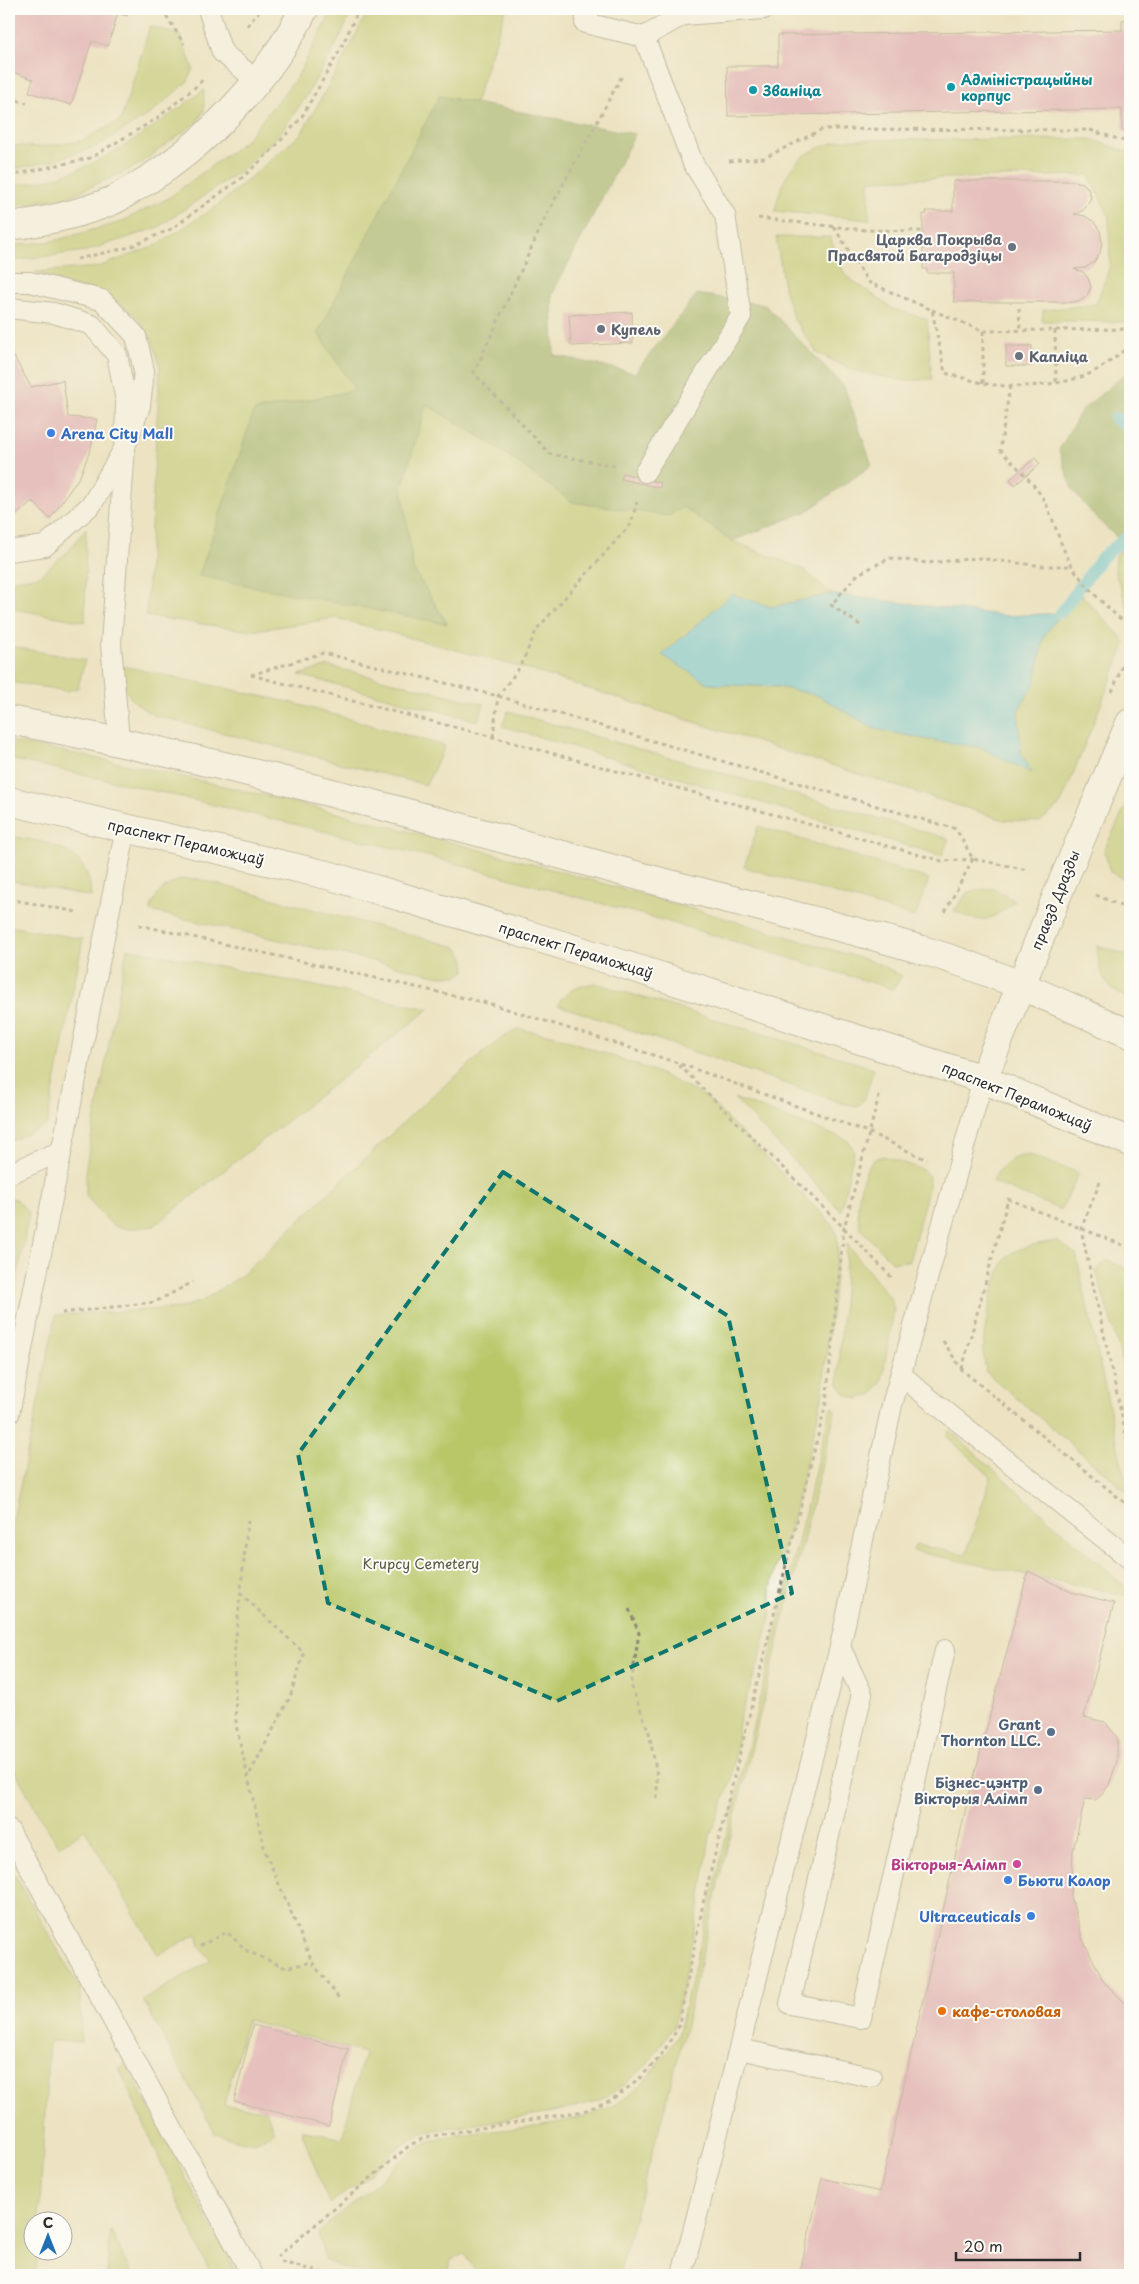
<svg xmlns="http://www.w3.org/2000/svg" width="1139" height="2284" font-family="'Playpen Sans',sans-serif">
<rect width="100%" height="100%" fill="#fdfcf7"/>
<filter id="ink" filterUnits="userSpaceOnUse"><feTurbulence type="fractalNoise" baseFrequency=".02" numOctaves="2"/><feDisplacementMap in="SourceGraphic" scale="10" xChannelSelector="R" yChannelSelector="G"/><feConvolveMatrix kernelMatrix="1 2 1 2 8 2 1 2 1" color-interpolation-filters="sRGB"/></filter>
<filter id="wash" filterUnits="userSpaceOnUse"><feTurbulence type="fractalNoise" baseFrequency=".0096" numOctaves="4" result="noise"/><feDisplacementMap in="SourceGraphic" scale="20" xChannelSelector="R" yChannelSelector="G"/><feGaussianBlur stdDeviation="1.12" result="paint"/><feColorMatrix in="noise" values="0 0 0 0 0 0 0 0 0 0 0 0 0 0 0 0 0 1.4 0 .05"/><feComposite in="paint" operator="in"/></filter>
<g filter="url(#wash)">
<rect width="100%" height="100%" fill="#ede3c3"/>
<g fill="#b9c769" stroke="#72794a">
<path d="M333,9H353L336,45L304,100L277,137L240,171L157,228L86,251L9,261V246L53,241L118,223L167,199L245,141L297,77Z"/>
<path d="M369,9H506L475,103L439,96L355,390L254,411L447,623L413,569L402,488L426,404L492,444L683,507L732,541L803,569L832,594L771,607L732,594L709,684L779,687L817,695L875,729L929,740L979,747L1031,772L1021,753L1018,711L1035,682L1044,636L1077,590L1126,642L1061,804L1040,822L1004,820L520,667L336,618L251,631L146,616L160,366L152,339L134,314L104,293L69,285L35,272L98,267L155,246L217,206L301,134L343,60Z"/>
<path d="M150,26L180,35L193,68L188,81L150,114L95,147L52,161L9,170V145L39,147L81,141L121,120Z"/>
<path d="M204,90V110L198,121L137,166L65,198L9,206V185C85,182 145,133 204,90Z"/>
<path d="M1090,139L1130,153V322L1042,321L1043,310L1096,304L1110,266L1109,216L1089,175L869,180V220L775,211C784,166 800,151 843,140Z"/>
<path d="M776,237H830L845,275L893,309L927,319L932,379L905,381L855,371L817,353L793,318L784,287Z"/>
<path d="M86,528L85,622L9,608V581L39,576L69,550Z"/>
<path d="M1130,543V614L1115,572L1116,555Z"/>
<path d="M9,646L85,660L78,688L67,691L9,682Z"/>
<path d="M118,665L293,703L445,746L426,785L153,715C128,700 125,693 118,665Z"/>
<path d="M328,666L484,704L478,721L299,675Z"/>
<path d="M508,711L949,839L942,856L502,726Z"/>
<path d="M9,741C302,796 591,878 877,963L902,976L893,989L669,922L431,857L118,782L9,759Z"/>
<path d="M1130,798V882L1110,872L1104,850Z"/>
<path d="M758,826L929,879L915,917L744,867Z"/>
<path d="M9,836C49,843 90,846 91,897L9,880Z"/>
<path d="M183,879H198L456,947C463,955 467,960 465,971L457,976H440L150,911C155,893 165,884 183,879Z"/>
<path d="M994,888L1015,901C989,921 984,926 954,911L967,892Z"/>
<path d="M9,926L83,939L47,1125L9,1142Z"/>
<path d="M1097,945L1130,956V999C1103,989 1099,972 1097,945Z"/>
<path d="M127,948L429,1009L154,1226L128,1229L112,1225L86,1196V1166Z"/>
<path d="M595,983L874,1068L864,1100L858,1106L842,1103L558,1005C562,991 582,985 595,983Z"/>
<path d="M519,1029L556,1036L654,1071L706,1097L832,1224L837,1236L838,1250L822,1398L790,1531L775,1569L771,1588V1614L759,1662L740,1716L732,1779L710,1836L700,1902L674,2026L646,2066L623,2086L598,2101L553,2112L424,2132L394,2151L361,2182L329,2204L301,2130L342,2139L364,2053L247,2020L224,2105L266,2110L274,2132C250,2148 241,2142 215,2133L143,2000L211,1960L200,1946L197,1934L158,1955L85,1830L59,1846L39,1816L9,1759V1539L56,1315L180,1308L202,1301L242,1275L427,1100L503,1037Z"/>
<path d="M734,1098L847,1140L854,1150L841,1211Z"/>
<path d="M1030,1155L1079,1173L1061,1210L992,1182C1001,1164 1010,1157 1030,1155Z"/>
<path d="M884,1156L923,1170L929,1176V1186L909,1261L892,1262L861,1229C854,1213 860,1173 873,1160C876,1158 880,1157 884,1156Z"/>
<path d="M9,1198L16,1199L29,1213L9,1324Z"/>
<path d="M1057,1241L1076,1254L1128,1493L986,1372C985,1364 983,1356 983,1349C983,1330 995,1270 1007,1257C1018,1246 1043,1243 1057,1241Z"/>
<path d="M847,1244L891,1299L894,1309L882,1380L873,1394L858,1399L845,1394L838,1382Z"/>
<path d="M1107,1260L1130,1270V1388L1096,1271Z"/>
<path d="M834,1407L835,1412L722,1868L680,2051L619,2275H478L465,2254L451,2260L448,2275L435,2273L428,2275C388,2275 363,2278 326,2261L318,2234C331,2219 347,2208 362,2196C387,2176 407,2148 439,2138C492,2128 580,2129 624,2099C647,2082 663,2058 678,2035L830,1409Z"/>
<path d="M950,1431L1130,1591V1596L912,1551L916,1545L966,1554L991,1477L946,1436Z"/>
<path d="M9,1865L80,1988L81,2042L49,2041L39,2221L32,2222V2252H37L36,2275H9Z"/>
<path d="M126,2064L237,2275H211L119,2068Z"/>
<path d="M110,2229L132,2275H107Z"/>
</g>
<g fill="#92ac5d" stroke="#5e6c44">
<path d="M439,96L635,134L552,295L554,355L635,373L697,294L765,305L844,386L872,465L806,512L732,541L683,507L669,516L572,502L492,444L426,404L402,488L413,569L447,624L199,576L254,411L355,390L318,333Z"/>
<path d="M1130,370V550L1096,518L1072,489L1059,450L1081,411Z"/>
</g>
<path fill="#61c6de" stroke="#467884" d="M732,594L771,607L832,594L1007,616L1061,613L1044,636L1035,682L1018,711L1021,753L1032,773L979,747L929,740L875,729L817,695L779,687L709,684L662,655Z"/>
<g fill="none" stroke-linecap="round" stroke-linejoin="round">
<g stroke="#61c6de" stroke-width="12">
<path d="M1115,418L1130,430"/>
<path d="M1061,613L1102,557L1130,535"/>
</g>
</g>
<g id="blocks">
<g fill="#de95b6">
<path d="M9,9H129L127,16L118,13L108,46L92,41L71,105L29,92L33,79L9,71Z"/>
<path d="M1122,20H1130V131H1122V109L728,116L727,66H778V35L1122,30Z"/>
<path d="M953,181H1074L1083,183L1088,189L1091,197L1088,205L1082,211L1074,214L1085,216L1094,222L1100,231L1102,242L1100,253L1094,262L1085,268L1074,269L1083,272L1088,278L1091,287L1088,294L1082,300L1074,302H954V273H927V269H923V214H927L926,211H953Z"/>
<path d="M632,312L633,343L571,346L569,315Z"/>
<rect x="1006" y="346" width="26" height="20"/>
<path d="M9,348L31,387L63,380L68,417L97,419L91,448L80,476L50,519L32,501L12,519L9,515Z"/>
<path d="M1035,458L1040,464L1015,485L1010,479Z"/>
<path d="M623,473L661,483L660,488L621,479Z"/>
<path d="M1028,1571L1071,1592L1114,1603L1084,1717L1105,1722L1117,1737V1761L1109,1785L1096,1800L1085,1799L1073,1851L1071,1897L1083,1940L1104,1982L1130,2008V2269L1119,2275H799L822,2178L880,2192L967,1803Z"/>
<path d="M253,2025L348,2049L329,2126L234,2101Z"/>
</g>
</g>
</g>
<g filter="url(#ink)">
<use href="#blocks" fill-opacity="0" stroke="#8c8777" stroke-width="1"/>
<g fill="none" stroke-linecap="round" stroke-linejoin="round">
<defs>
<g id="service">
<path d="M208,9L222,52L257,81"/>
<path d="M589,9L585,23L644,37L683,15L685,9"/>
<path d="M683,15L764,9"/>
<path d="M644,37L693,163L725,215L741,316L645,472"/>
<path d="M9,282H30L102,300L136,336L144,371L140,406L125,447L92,504L45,546L9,551"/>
<path d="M9,308L54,313L92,325L117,355L126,401L125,447L111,644L119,740"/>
<path d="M9,1174L61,1151"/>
<path d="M901,1374L920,1391L1130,1559"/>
<path d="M9,1414L126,828"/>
<path d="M840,1647L862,1694L790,2004L861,2018L945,1650"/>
<path d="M9,1830L252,2275"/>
<path d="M739,2049L871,2077"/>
<path d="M682,2275L840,1647L892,1405L983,1079"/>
</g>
<path id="minor" d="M9,226C43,222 76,215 109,202C118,199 127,192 136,187C203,148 269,79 304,9"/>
<path id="tertiary" d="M983,1079L1063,881L1130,723"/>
<g id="primary">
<path d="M9,720C220,759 427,818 635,875C732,901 832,923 929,952C999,973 1064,1005 1130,1034"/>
<path d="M9,801L331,876L562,945L983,1079L1130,1142"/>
</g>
</defs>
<use href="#service" stroke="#8c8777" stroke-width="22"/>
<use href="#minor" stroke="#8c8777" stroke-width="30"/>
<use href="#tertiary" stroke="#8c8777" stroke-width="30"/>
<use href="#primary" stroke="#8c8777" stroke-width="30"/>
<g stroke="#8c8777" stroke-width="3" stroke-dasharray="4 4" stroke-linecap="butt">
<path d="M162,9L184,44"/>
<path d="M247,26L258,13L260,9"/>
<path d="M9,98L27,103"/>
<path d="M729,161L764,158L823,129L1090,130L1130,143"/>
<path d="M9,176L90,158L156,119L199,84L203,79"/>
<path d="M758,218L865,230L923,231"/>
<path d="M834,227L868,282L932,310L945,373C957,376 970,380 982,383C1012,389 1061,386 1089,374C1104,367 1118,356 1130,345"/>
<path d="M77,259L130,247L171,229L243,177L274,148L301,118L340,50L359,9"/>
<path d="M1019,308L1020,330"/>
<path d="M932,310L983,331L1130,329"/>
<path d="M1055,330L1056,382"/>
<path d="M983,331V383"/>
<path d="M1010,386L1000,450C1016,466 1034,482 1045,502C1055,522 1060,546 1072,566C1083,584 1112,614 1130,626"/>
<path d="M615,466L550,454L474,373L546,216L623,74"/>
<path d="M860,625L831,605L858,574L890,558L928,563L978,558L1042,566H1072"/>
<path d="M251,675L323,653L498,696L956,829L973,859L1028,870"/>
<path d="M251,675L493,737L942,861L973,859"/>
<path d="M1112,692L1130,647"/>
<path d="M493,737L498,696L520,667L537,629L631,524L637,502"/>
<path d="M1096,895L1130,910"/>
<path d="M9,899L77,912"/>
<path d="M945,912L973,859"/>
<path d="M139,925L491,1004L678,1063L868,1132L927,1160"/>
<path d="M679,1065L844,1228L894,1280"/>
<path d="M1100,1182L1081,1229L1130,1454"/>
<path d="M62,1313L155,1302L193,1282"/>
<path d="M943,1341L962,1370L1130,1507"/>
<path d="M962,1369L1008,1199L1130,1248"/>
<path d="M248,1520L234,1656L236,1725L265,1851L312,1962L340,2000"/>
<path d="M240,1593L304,1653L290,1697L248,1777"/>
<path d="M629,1609L639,1633L631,1685L649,1732L657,1776V1801"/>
<path d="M200,1946L227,1932L247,1951L286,1968L312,1962"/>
<path d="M277,2257L410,2145L426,2137L584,2111L611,2100L637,2081L660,2057L678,2028L704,1899L826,1403L844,1228L880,1092"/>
<path d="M281,2262L331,2275"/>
</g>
<use href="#service" stroke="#fff" stroke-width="20"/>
<use href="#minor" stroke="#fff" stroke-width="28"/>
<use href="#tertiary" stroke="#fff" stroke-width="28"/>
<use href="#primary" stroke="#fff" stroke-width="28"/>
</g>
</g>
<path d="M0 0H1139V2284H0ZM503,1172L728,1316L792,1593L557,1701L328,1603L298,1454Z" fill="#ede3c3" fill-opacity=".55" fill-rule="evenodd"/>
<path fill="none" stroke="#0f766e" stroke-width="4" stroke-dasharray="10 6" stroke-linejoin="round" d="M503,1172L728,1316L792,1593L557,1701L328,1603L298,1454Z"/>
<g fill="#0f9aa8" stroke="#fdfcf7" stroke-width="2">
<circle cx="951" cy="87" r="5"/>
<circle cx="753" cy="90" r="5"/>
</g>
<g fill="#6b7280" stroke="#fdfcf7" stroke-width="2">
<circle cx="1012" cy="247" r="5"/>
<circle cx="601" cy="329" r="5"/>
<circle cx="1019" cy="356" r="5"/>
</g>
<g fill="#3f7fe0" stroke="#fdfcf7" stroke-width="2">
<circle cx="51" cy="433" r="5"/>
<circle cx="1008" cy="1880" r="5"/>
<circle cx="1031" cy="1916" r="5"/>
</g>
<g fill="#5c6f8a" stroke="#fdfcf7" stroke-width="2">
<circle cx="1051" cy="1732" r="5"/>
<circle cx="1038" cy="1790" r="5"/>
</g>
<circle fill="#d1479c" stroke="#fdfcf7" stroke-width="2" cx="1017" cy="1864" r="5"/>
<circle fill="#e8710a" stroke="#fdfcf7" stroke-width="2" cx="942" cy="2011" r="5"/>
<g text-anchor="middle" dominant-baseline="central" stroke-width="4" stroke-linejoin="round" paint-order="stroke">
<g font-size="14" font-weight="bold" fill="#0d838f" stroke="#fdfcf7" text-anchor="start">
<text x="961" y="79">Адміністрацыйны<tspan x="961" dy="16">корпус</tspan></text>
<text x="763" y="90">Званіца</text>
</g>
<g font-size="14" font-weight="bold" fill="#5b616d" stroke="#fdfcf7" text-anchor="start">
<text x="1002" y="239" text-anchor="end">Царква Покрыва<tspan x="1002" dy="16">Прасвятой Багародзіцы</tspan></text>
<text x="611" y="329">Купель</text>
<text x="1029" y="356">Капліца</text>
</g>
<g font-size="14" font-weight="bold" fill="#366cbe" stroke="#fdfcf7" text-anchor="start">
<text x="61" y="433">Arena City Mall</text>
<text x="1018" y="1880">Бьюти Колор</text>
<text x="1021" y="1916" text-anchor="end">Ultraceuticals</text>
</g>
<g font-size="14" fill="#2b2b2b" stroke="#fdfcf7">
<text transform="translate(186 842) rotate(13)">праспект Пераможцаў</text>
<text transform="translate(1055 900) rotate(-68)">праезд Дразды</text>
<text transform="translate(576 950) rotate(17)">праспект Пераможцаў</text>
<text transform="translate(1017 1096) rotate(22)">праспект Пераможцаў</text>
</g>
<g font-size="14" fill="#565a3e" stroke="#fdfcf7">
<text x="421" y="1563">Krupcy Cemetery</text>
</g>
<g font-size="14" font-weight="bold" fill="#4e5e75" stroke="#fdfcf7" text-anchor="end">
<text x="1041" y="1724">Grant<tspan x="1041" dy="16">Thornton LLC.</tspan></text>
<text x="1028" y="1782">Бізнес-цэнтр<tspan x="1028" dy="16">Вікторыя Алімп</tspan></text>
</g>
<g font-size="14" font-weight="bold" fill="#b23c85" stroke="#fdfcf7" text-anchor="end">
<text x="1007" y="1864">Вікторыя-Алімп</text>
</g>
<g font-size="14" font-weight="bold" fill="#c56008" stroke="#fdfcf7" text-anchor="start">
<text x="952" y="2011">кафе-столовая</text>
</g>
</g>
<rect width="1139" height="2284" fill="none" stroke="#fdfcf7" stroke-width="30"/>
<g transform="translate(48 2236)"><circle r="24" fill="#fdfcf7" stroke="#a9a8a5"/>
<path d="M0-4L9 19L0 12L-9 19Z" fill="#1f6fb2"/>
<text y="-8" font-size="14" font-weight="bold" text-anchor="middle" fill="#2b2b2b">С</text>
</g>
<path d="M956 2252v8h124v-8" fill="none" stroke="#2b2b2b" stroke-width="2.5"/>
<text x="964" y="2252" font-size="15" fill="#2b2b2b" stroke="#fdfcf7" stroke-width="4" paint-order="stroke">20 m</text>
</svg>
